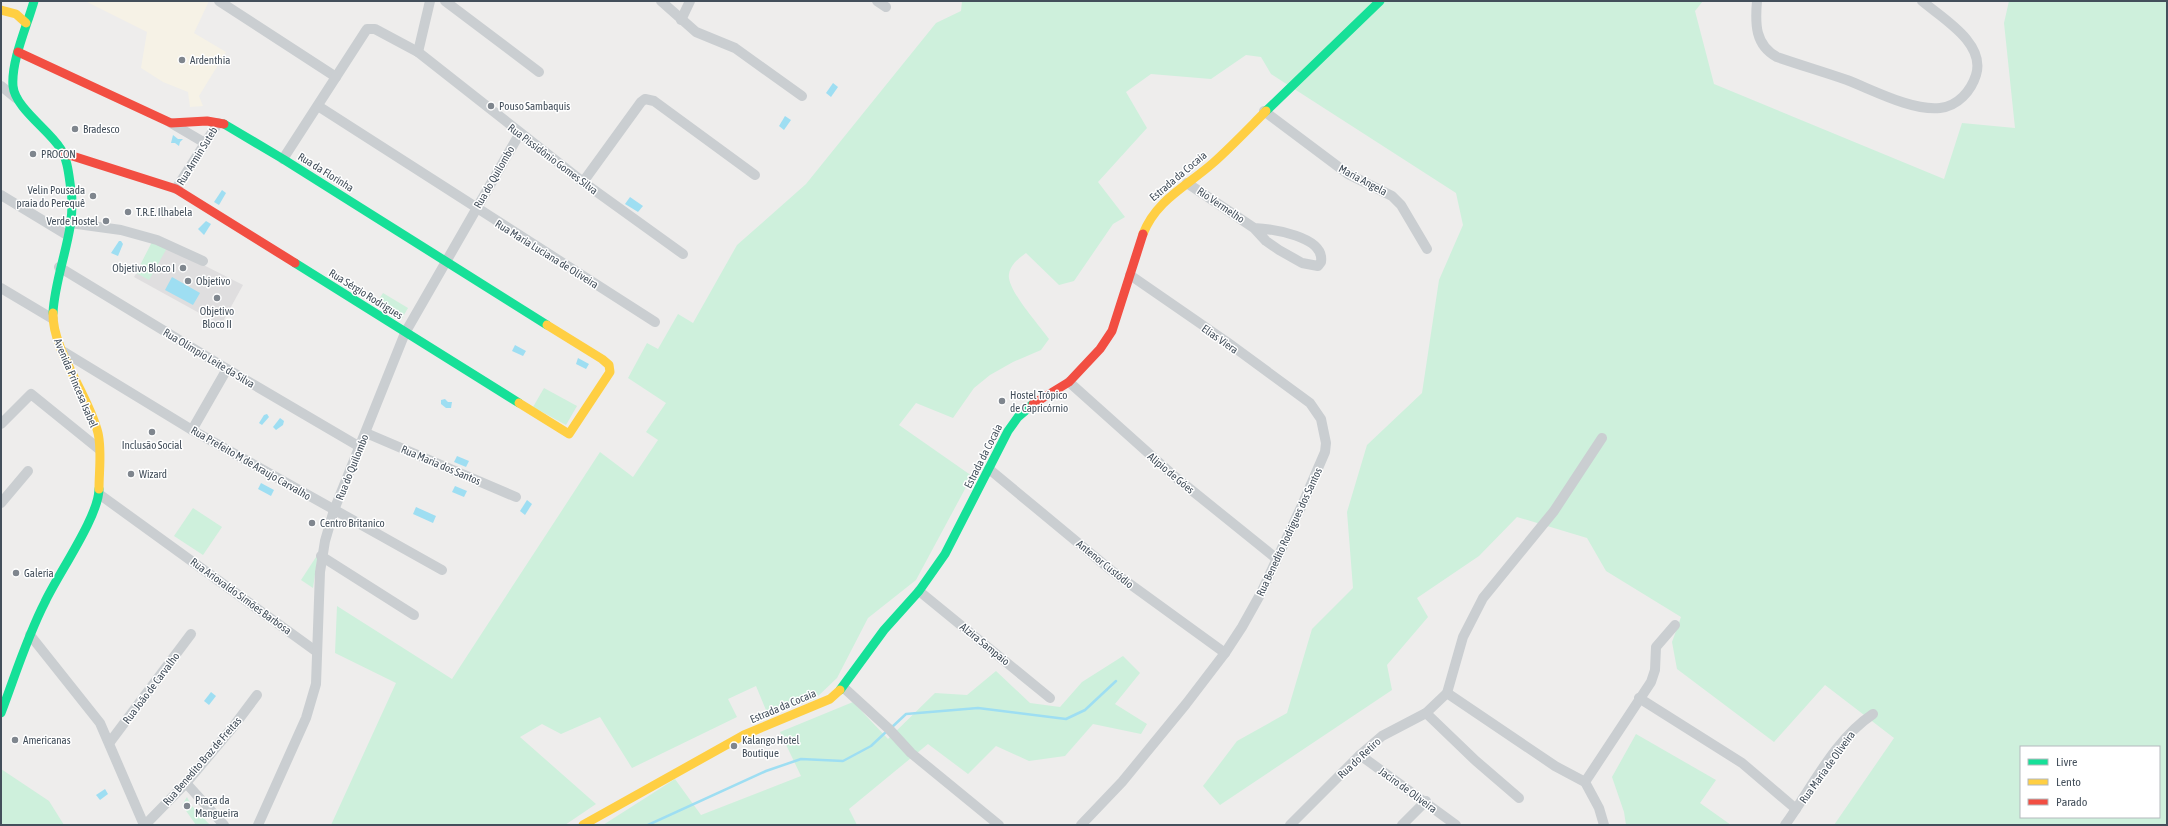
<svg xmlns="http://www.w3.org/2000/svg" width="2168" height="826" font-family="'Asap Condensed',sans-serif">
<rect width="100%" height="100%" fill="#eeedec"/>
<path fill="#f6f2e6" d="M85,1H209L194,33L226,52L199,96L203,106L190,107L188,92L163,82L141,68L147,32Z"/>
<path fill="#dfdedf" d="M156,241L243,285L221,325L134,277Z"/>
<g fill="#cef0dc" fill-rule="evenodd">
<path d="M962,1H1703L1695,11L1714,84L1944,179L1962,123L2015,128L2004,23L2009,1H2167V825H1834L1894,738L1825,685L1774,742L1677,669L1672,642L1681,617L1606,571L1587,538L1517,517L1479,556L1417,598L1428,617L1387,665L1392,690L1220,805L1203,786L1237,741L1287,713L1312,629L1353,588L1347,512L1367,445L1422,393L1439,280L1463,225L1456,193L1271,74L1261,57L1246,55L1211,79L1151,74L1126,92L1147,128L1098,182L1125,217L1113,224L1074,281L1059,285L1026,253C1018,259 1011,264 1009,274C1006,289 1040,326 1049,339L1041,350L1013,362L990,375L974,388L953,418L916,403L899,425L972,476L916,580L868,618L837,678L815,699L768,715L756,686L728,699L737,717L632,768L600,717L561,734L542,724L520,737L596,804L565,825H331L396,683L335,653L337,606L452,679L600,452L633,477L658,440L646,432L666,403L628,378L647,343L658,349L678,314L693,323L737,245L806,184L936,23L961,11ZM2021,747H2159V817H2021Z"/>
<path d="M153,240L167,248L149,280L136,273Z"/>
<path d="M383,293L408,308L401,320L376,304Z"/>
<path d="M544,388L577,406L566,425L533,407Z"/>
<path d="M193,508L222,527L203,555L174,536Z"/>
<path d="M318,554L313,588L301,580Z"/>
<path d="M1123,656L1140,673L1115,704L1147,724L1141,734L1093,724L1065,756L1029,761L996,746L968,774L928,744L849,809L857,825H603L675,779L701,815L801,776L780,732L853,702L888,739L935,693L967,695L996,671L1030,703L1060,707L1082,682Z"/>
<path d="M1636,734L1716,780L1700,803L1731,825H1626L1624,812L1612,777Z"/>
<path d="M1,769L49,801L64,825H1Z"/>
<path d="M187,797L191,805L210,825H196L182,805Z"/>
</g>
<g fill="#9edef2">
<path d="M833,83L838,87L831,97L826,93Z"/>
<path d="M785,116L791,120L784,130L779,126Z"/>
<path d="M173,135L178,139H183L180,142L179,146L175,143H171Z"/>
<path d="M222,190L226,193L219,205L214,202Z"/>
<path d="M630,197L643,206L638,212L625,204Z"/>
<path d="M206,221L211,224L204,235L198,229Z"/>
<path d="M119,241H121L123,244L118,256L111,253Z"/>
<path d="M172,277L200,293L193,305L165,290Z"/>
<path d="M515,345L526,351L523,356L512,351Z"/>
<path d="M578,358L589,364L586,369L576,364Z"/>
<path d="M445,399L448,402H452L451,408H446L441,404V400Z"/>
<path d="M267,414L269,417L262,425L259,423L264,415Z"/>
<path d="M280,418L284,421L283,425L276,430L273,427Z"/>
<path d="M457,456L469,461L466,467L454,462Z"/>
<path d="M261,483L274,490L271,496L258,489Z"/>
<path d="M455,486L467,491L464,497L452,492Z"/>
<path d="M527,500L532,504L525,515L520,511Z"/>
<path d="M416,507L436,516L433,523L413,514Z"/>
<path d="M211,692L216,696L209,705L204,701Z"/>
<path d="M105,789L108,794L100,800L96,795Z"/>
</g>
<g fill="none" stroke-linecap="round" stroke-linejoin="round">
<g stroke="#9edef2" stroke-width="2.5">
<path d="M891,728L906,714L978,708L1066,719L1085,710L1116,681"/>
<path d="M648,825L766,771L801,759L843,761L871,746L887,731"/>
</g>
<g stroke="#caced1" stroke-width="10">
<path d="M219,1L336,77"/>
<path d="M445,1L539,72"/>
<path d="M661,1L696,32L735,48L802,96"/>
<path d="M877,1L886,7"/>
<path d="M1757,1C1755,24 1755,45 1777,57C1800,65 1824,72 1847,80C1873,90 1912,111 1940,108C1958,106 1971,91 1976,75C1986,43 1942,18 1922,1"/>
<path d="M681,20L690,1"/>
<path d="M418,52L430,1"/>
<path d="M1,86L16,98"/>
<path d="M318,106L655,322"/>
<path d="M1264,111L1348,174L1392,196L1401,205L1427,249"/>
<path d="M171,123L205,143"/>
<path d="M283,159L365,32L367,29H375L418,52L583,182L683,254"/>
<path d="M583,182L641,102L645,99L654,101L755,175"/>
<path d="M1187,183L1254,228L1266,241L1279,250L1302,263L1318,266L1321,262C1325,236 1272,229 1254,228"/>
<path d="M176,189L218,123"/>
<path d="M1,195L67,235"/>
<path d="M70,223L121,230L157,240L203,261"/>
<path d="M59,267L227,369L360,447"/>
<path d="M1,288L53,319"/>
<path d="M64,352L192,430L442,570"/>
<path d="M1069,382L1174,476L1277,559"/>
<path d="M1,424L31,394L99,449"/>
<path d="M192,430L227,369"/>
<path d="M366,433L516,497"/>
<path d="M989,469L1112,571L1225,653"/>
<path d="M99,494L317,652"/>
<path d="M1,503L28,471"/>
<path d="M321,556L414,615"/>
<path d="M919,591L1050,698"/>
<path d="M30,635L100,723L144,825"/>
<path d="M843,687L889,729L911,753L999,825"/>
<path d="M1447,693L1555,766L1585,782L1599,808L1604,825"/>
<path d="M1639,698L1742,763L1796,809"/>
<path d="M1426,713L1476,761L1519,798"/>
<path d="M110,742L191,634"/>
<path d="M1360,755L1456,825"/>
<path d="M1585,782L1651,682L1655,670L1656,647L1675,625"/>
<path d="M186,783L224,825"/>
<path d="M145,825L186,783L233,727L257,695"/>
<path d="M258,825L306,718L316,684L320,572L325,541L334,510L405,333L520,133"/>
<path d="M1081,825L1122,782L1186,704L1225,653L1242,627L1261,593L1303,503L1325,452L1326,443L1321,419L1310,403L1227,342L1130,275"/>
<path d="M1290,825L1360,755L1382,736L1426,713L1447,693L1463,637L1483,598L1554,511L1602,438"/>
<path d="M1402,825L1426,801"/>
<path d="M1785,825C1812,788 1834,740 1873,714"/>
</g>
<g stroke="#16e098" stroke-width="9">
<path d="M34,1C27,26 11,61 13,86C15,108 49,130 60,148C68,159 69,177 71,190C77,230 55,272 53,313"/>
<path d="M1266,111L1380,1"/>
<path d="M224,124L283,159L547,325"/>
<path d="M295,263L519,403"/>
<path d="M840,690L884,630L919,591L945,554L1008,431L1018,417L1033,404"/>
<path d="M1,713C15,676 27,637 45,602C58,574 99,516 99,489"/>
</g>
<g stroke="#ffcf43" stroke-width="9">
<path d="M1,10L16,14L26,23"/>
<path d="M1143,234C1156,200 1187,186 1213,163C1232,146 1249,128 1266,111"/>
<path d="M53,313C52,350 89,395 98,433C102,450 99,471 99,489"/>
<path d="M519,403L569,434L610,372L609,365L602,359L547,325"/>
<path d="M583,825L744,735L830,699L840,690"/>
</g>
<g stroke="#f24e42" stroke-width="9">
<path d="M18,52L171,123L207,121L224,124"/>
<path d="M63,153L176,189L295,263"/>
<path d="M1033,404L1069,382L1100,349L1112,331L1143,234"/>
</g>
</g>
<g fill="#7f868e" stroke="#fff" stroke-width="1.5">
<circle cx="182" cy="60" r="4"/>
<circle cx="491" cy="106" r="4"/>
<circle cx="75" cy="129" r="4"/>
<circle cx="33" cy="154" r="4"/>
<circle cx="93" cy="196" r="4"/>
<circle cx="128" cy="212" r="4"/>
<circle cx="106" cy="221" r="4"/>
<circle cx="183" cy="268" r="4"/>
<circle cx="188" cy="281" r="4"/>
<circle cx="217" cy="298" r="4"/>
<circle cx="1002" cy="401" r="4"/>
<circle cx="152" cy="432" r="4"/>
<circle cx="131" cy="474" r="4"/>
<circle cx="312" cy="523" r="4"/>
<circle cx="16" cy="573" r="4"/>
<circle cx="15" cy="740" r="4"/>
<circle cx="734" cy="746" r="4"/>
<circle cx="187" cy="806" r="4"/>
</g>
<g text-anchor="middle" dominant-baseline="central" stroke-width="3" stroke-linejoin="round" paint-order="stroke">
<g font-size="11" fill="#434f5b" stroke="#fff" text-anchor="start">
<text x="190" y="60">Ardenthia</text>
<text x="499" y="106">Pouso Sambaquis</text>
<text x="83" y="129">Bradesco</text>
<text x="41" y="154">PROCON</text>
<text x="85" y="190" text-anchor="end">Velin Pousada<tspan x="85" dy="13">praia do Perequê</tspan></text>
<text x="136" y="212">T.R.E. Ilhabela</text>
<text x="98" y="221" text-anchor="end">Verde Hostel</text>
<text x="175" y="268" text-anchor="end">Objetivo Bloco I</text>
<text x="196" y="281">Objetivo</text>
<text x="217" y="311" text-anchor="middle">Objetivo<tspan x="217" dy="13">Bloco II</tspan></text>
<text x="1010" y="395">Hostel Trópico<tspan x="1010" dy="13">de Capricórnio</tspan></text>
<text x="152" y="445" text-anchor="middle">Inclusão Social</text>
<text x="139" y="474">Wizard</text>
<text x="320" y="523">Centro Britanico</text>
<text x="24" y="573">Galeria</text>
<text x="23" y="740">Americanas</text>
<text x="742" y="740">Kalango Hotel<tspan x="742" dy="13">Boutique</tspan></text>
<text x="195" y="800">Praça da<tspan x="195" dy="13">Mangueira</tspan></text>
</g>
<g font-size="11" fill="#434f5b" stroke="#fff">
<text transform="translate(197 156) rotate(-58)">Rua Armin Suteb</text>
<text transform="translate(553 159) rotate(37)">Rua Pissidônio Gomes Silva</text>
<text transform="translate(326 172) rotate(32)">Rua da Florinha</text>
<text transform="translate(1178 176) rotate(-40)">Estrada da Cocaia</text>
<text transform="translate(494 177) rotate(-60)">Rua do Quilombo</text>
<text transform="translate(1363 180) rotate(28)">Maria Angela</text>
<text transform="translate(1221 205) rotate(34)">Rio Vermelho</text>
<text transform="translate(547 254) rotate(32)">Rua Maria Luciana de Oliveira</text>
<text transform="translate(366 294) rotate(32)">Rua Sérgio Rodrigues</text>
<text transform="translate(1220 339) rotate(35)">Elias Viera</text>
<text transform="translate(209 358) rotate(31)">Rua Olímpio Leite da Silva</text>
<text transform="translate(76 383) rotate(67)">Avenida Princesa Isabel</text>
<text transform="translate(983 456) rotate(-63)">Estrada da Cocaia</text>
<text transform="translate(251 463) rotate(30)">Rua Prefeito M de Araujo Carvalho</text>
<text transform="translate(441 465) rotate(23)">Rua Maria dos Santos</text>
<text transform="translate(352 467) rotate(-68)">Rua do Quilombo</text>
<text transform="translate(1171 473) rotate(40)">Alipio de Góes</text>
<text transform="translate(1289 532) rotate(-65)">Rua Benedito Rodrigues dos Santos</text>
<text transform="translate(1105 564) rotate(39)">Antenor Custódio</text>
<text transform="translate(241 596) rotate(36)">Rua Ariovaldo Simões Barbosa</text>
<text transform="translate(985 644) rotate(39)">Alzira Sampaio</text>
<text transform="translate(151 688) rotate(-53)">Rua João de Carvalho</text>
<text transform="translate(783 706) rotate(-23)">Estrada da Cocaia</text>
<text transform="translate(1359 758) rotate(-43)">Rua do Retiro</text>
<text transform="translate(202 761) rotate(-49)">Rua Benedito Braz de Freitas</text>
<text transform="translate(1827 767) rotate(-54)">Rua Maria de Oliveira</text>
<text transform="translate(1408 790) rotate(36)">Jaciro de Oliveira</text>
</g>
</g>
<rect width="2168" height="826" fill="none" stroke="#434f5b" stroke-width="4"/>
<rect x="2020" y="746" width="140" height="72" fill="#ffffff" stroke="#b4b9bd"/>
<rect x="2028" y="759" width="20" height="6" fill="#16e098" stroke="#b4b9bd"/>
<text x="2056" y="766" font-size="12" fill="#434f5b">Livre</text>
<rect x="2028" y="779" width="20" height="6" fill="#ffcf43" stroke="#b4b9bd"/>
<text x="2056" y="786" font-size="12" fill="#434f5b">Lento</text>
<rect x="2028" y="799" width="20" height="6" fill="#f24e42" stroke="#b4b9bd"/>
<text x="2056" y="806" font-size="12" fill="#434f5b">Parado</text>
</svg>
